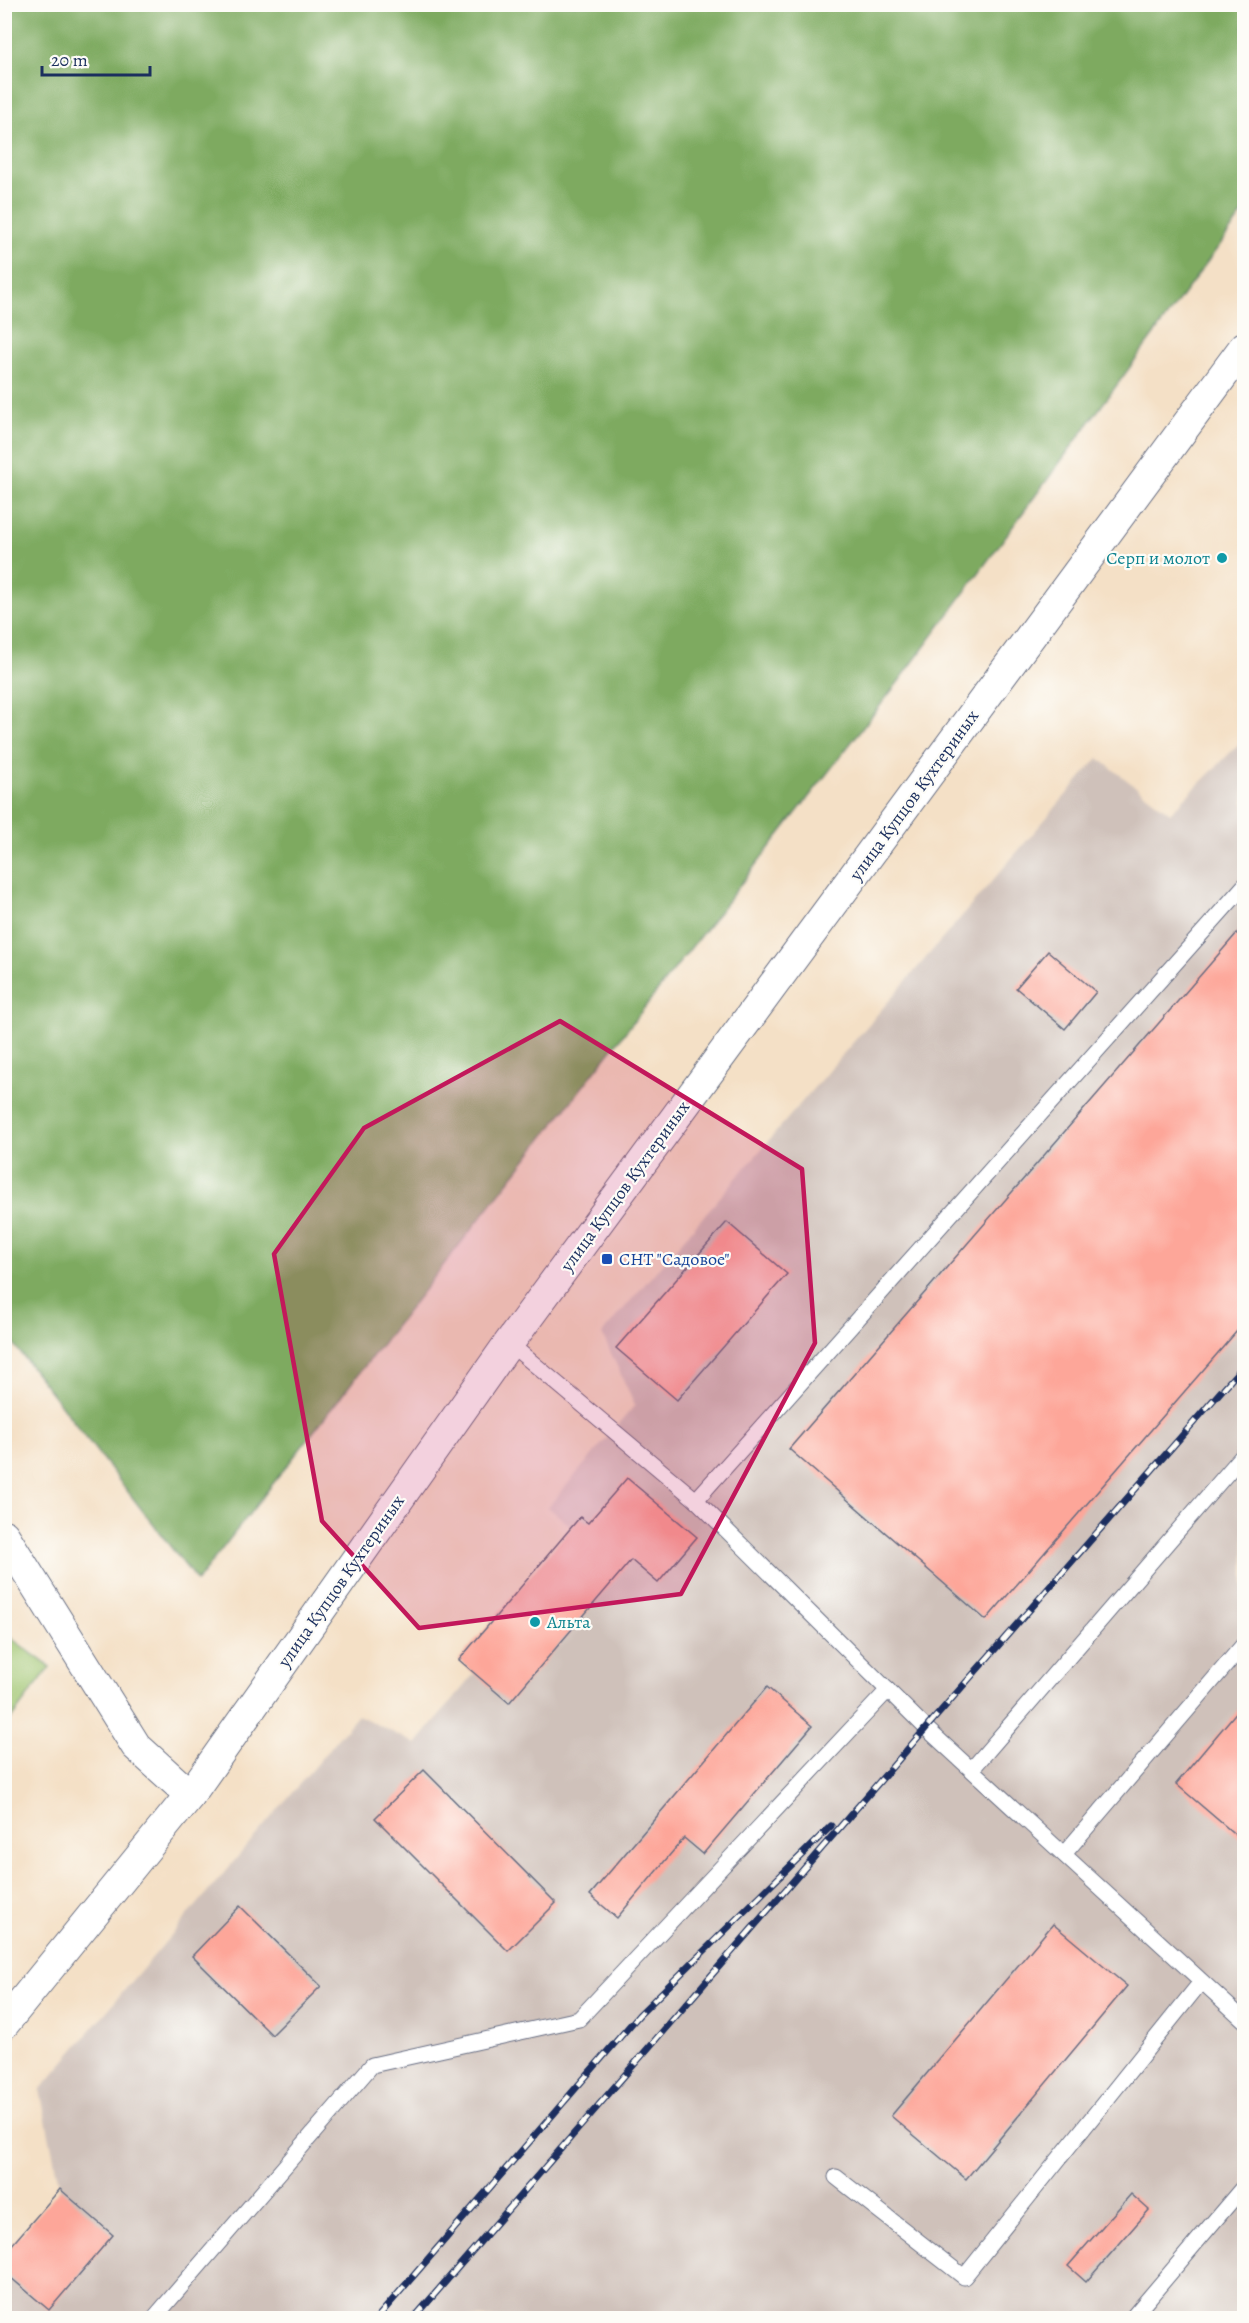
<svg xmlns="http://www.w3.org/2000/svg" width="1249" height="2323" font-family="Alegreya,serif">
<rect width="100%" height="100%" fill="#fdfcf7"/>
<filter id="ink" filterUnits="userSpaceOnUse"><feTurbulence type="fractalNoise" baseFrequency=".0167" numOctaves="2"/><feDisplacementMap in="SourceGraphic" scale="12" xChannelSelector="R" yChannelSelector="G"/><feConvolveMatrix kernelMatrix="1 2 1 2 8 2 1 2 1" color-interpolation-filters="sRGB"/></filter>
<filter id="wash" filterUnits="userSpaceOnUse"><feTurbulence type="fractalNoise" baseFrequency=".008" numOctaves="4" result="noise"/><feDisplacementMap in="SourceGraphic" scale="24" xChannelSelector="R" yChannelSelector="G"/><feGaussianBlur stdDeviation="1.35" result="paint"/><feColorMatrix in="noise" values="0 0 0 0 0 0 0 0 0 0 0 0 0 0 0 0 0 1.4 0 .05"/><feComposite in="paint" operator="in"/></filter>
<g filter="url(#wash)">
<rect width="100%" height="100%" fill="#f4e0c6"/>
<path fill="#cfc1ba" d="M1244,739V2318H5V2254L60,2189L40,2090L358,1715L416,1744L474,1674L459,1660L572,1527L548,1507L635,1405L602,1334L1098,758L1170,813Z"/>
<path fill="#9ec46e" stroke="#5c7a66" stroke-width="1.5" d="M4,1633L50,1667L5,1727H4Z"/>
<path fill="#7eaa61" stroke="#4c6c60" stroke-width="1.5" d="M5,4L1244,5V212L900,680L197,1581L5,1333Z"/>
<g id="blocks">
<g fill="#fda699">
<path d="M1244,925V1323L986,1620L789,1449Z"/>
<path d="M1048,951L1096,992L1065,1029L1016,988Z"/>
<path d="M727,1222L787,1274L677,1400L616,1348Z"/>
<path d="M627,1478L697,1537L658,1583L631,1560L509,1703L459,1660L580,1517L588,1523Z"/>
<path d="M767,1687L812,1726L703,1854L684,1838L617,1918L590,1895Z"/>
<path d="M1244,1703V1842L1176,1784Z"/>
<path d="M424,1770L556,1903L508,1951L375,1818Z"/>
<path d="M240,1906L321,1986L272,2035L192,1956Z"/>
<path d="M1053,1924L1127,1986L966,2179L891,2116Z"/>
<path d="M60,2189L113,2235L49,2310L4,2272V2254Z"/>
<path d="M1131,2194L1149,2210L1086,2282L1068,2266Z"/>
</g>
</g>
</g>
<g filter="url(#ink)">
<use href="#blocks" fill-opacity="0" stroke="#676d82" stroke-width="1.5"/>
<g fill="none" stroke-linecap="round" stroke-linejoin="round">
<defs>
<g id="lane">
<path d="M509,1343L696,1500L926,1728L1244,2020"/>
<path d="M696,1500L1244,886"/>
<path d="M972,1769L1244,1454"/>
<path d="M1064,1854L1244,1644"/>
<path d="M836,2177L964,2277L1201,1982"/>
<path d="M154,2318L372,2065L579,2019L888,1690"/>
<path d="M1132,2318L1244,2186"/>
</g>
<g id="street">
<path d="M4,1535L136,1746L190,1795"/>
<path d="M4,2024L190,1795L509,1343L1244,347"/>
</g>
</defs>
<use href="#lane" stroke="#676d82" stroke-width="17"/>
<use href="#street" stroke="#676d82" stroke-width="32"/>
<use href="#lane" stroke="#fff" stroke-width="15"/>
<use href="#street" stroke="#fff" stroke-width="30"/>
<defs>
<g id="rail">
<path d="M377,2318L639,2015L831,1826"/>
<path d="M414,2318L926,1728L1244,1365"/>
</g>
</defs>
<use href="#rail" stroke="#1b2f5e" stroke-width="7"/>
<use href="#rail" stroke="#fdfcf7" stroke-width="4.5" stroke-dasharray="14" stroke-linecap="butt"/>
</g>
</g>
<path fill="#c2185b" fill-opacity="0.2" stroke="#c2185b" stroke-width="4.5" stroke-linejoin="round" d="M560,1021L802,1169L815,1343L681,1594L419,1628L322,1521L274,1254L364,1128Z"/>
<g fill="#0f9aa8" stroke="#fdfcf7" stroke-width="2">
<circle cx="1222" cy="558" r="6"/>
<circle cx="535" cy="1622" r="6"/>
</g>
<rect fill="#1a4fb4" stroke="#fdfcf7" stroke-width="2" x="601" y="1253" width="12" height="12" rx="3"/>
<g text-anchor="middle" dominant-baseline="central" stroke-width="4.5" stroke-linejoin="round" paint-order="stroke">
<g font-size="18" fill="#0d838f" stroke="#fdfcf7" text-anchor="end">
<text x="1210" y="558">Серп и молот</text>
<text x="547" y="1622" text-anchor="start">Альта</text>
</g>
<g font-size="18" fill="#1b2f5e" stroke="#fdfcf7">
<text transform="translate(914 795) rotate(-54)">улица Купцов Кухтериных</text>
<text transform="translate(625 1186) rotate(-54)">улица Купцов Кухтериных</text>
<text transform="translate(341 1581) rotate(-55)">улица Купцов Кухтериных</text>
</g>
<g font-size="18" fill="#164399" stroke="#fdfcf7" text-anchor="start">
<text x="619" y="1259">СНТ "Садовое"</text>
</g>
</g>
<rect width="1249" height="2323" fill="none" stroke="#fdfcf7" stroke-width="24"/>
<path d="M42 66v9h108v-9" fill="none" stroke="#1b2f5e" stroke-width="3"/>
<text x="51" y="66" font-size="18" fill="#1b2f5e" stroke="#fdfcf7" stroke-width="4.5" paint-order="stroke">20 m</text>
</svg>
